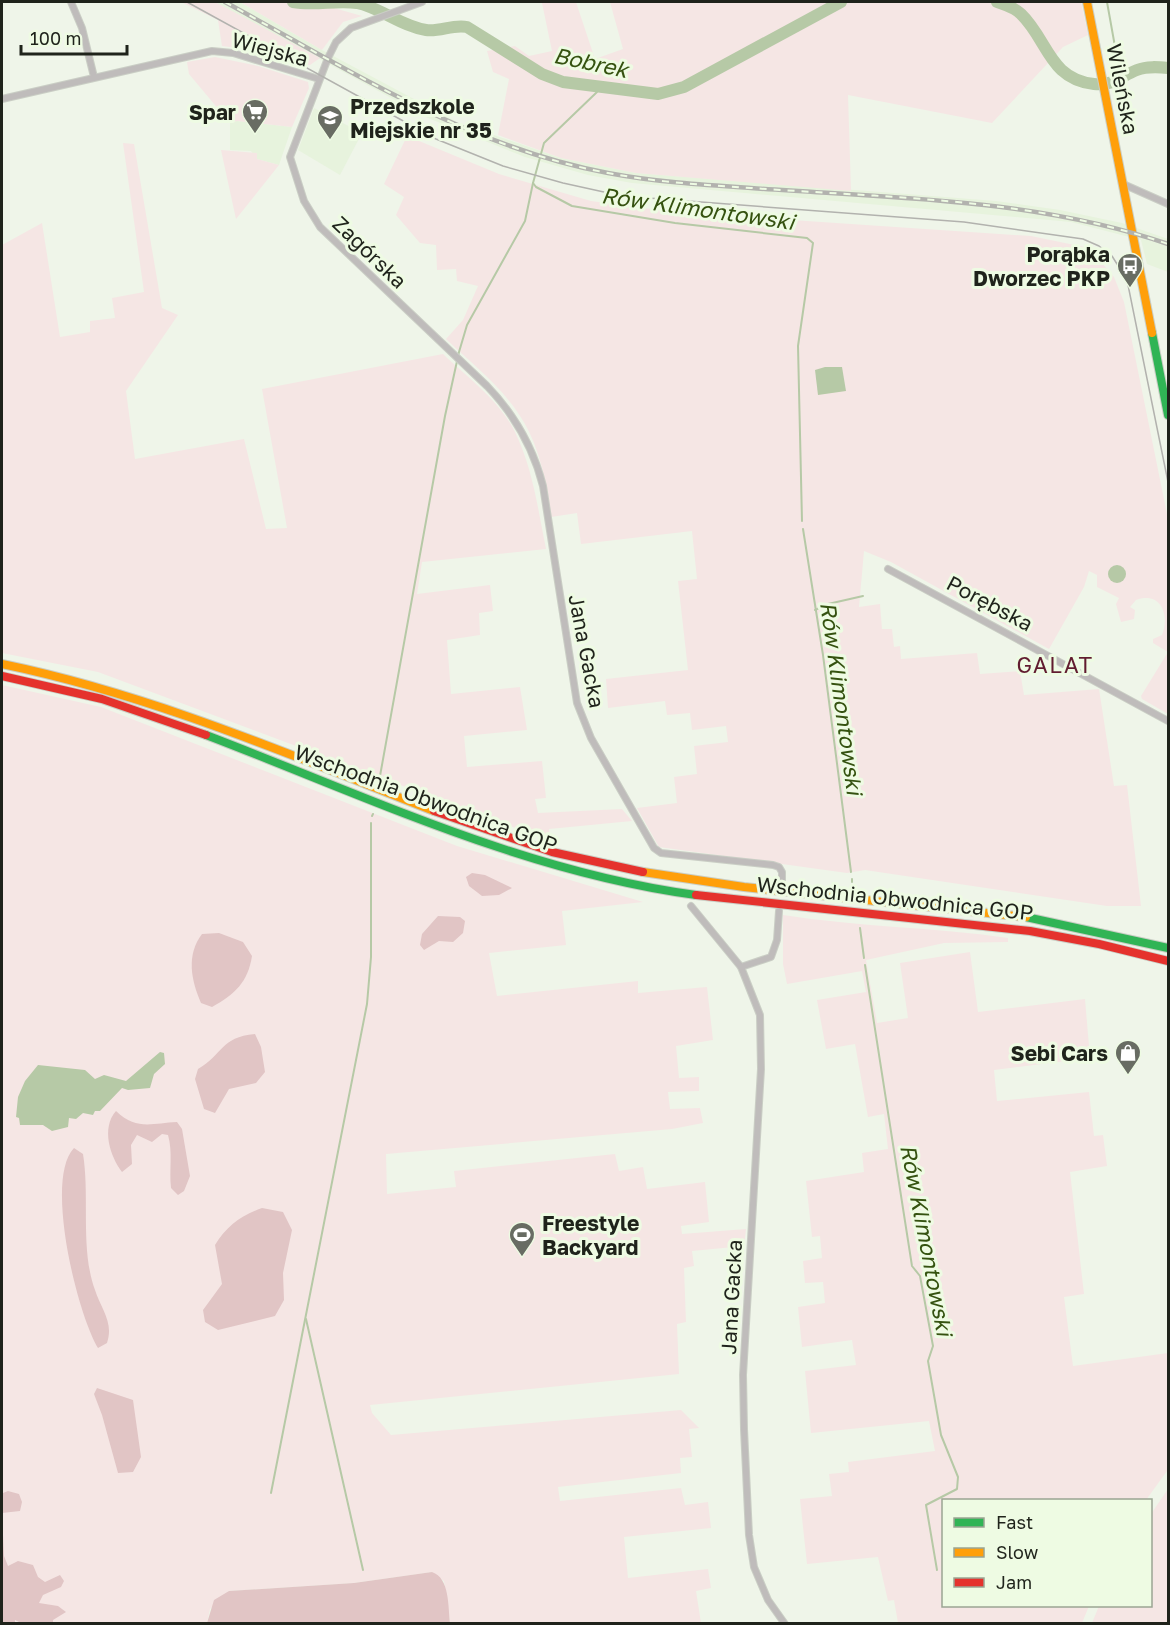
<svg xmlns="http://www.w3.org/2000/svg" width="1170" height="1625" font-family="'Golos Text',sans-serif">
<rect width="100%" height="100%" fill="#eff5e9"/>
<g fill="#e7f3dd">
<path d="M215,2H240L322,50L459,123L561,158L636,173L996,201L1060,210L1122,223L1168,239V272L1147,264L1141,240L1071,222L632,183L588,175L525,157L428,118Z"/>
<path d="M314,108L362,133L340,175L298,150Z"/>
<path d="M237,121L292,127L279,165L257,159L251,151L230,150V123Z"/>
</g>
<g fill="#f5e6e4">
<path d="M181,2H215L320,58L310,65H298L246,49L222,46L218,20Z"/>
<path d="M240,2H313L362,16L343,22L322,50Z"/>
<path d="M547,2H576L595,59L623,49L610,2H1081L1088,35L1063,47L992,123L848,95L851,191L636,173L561,158L498,135L509,79L493,72L487,51L515,46L529,56L552,51L542,3Z"/>
<path d="M215,57L258,66L308,82L309,88L292,127L237,121L230,123L189,74L187,62Z"/>
<path d="M407,136L499,174L591,201L673,212L1031,236L1094,249V254L1114,277L1124,302L1168,519V714L1142,699L1141,696L1168,652L1153,643V639L1162,635C1170,615 1161,591 1136,600L1130,607L1135,610L1134,619L1121,622L1116,604L1119,598L1097,587V575L1089,571L1084,587L1049,649L891,562L864,551L859,607L880,604L882,629H892L894,647L900,646L901,659L977,653L980,674L1020,671L1024,695L1099,689L1114,786L1127,785L1141,906H1107L865,870L847,873L659,847L637,808L677,803L674,777L697,774L694,746L728,742L726,726L692,730L690,713L667,715L665,701L608,708L606,679L688,670L678,581L697,579L692,531L581,544L577,513L551,517C546,482 540,446 520,416C501,386 471,363 446,339L463,320L478,286L457,281L456,269L437,270L436,245L420,243L396,215L404,197L384,184Z"/>
<path d="M123,143L134,144L162,308L178,315L126,391L135,459L244,439L266,529L287,528L262,389L443,354C467,377 500,401 515,432C533,469 538,510 546,549L422,562L417,594L490,585L493,611L479,613L480,635L447,640L451,694L520,687L527,730L464,736L467,767L542,761L546,798L535,799L538,813L622,809L632,821L549,829L550,841L98,672L2,653V245L42,223L60,337L90,332V321L115,318L112,298L144,292Z"/>
<path d="M221,150L257,153V159L279,165L236,219Z"/>
<path d="M2,685L101,707L457,846L643,902L562,911L566,945L489,953L497,996L638,981V993L707,987L713,1040L676,1046L679,1078L699,1077V1091L668,1092L670,1109L700,1108L703,1123L672,1129L386,1154L387,1194L456,1187L454,1171L615,1154L619,1171L643,1167L647,1189L705,1182L709,1222L681,1226L682,1234L746,1229L744,1246L692,1251L694,1266L684,1268L686,1322L677,1324L679,1374L370,1405L372,1413L391,1435L681,1410L699,1428L689,1429L692,1457L680,1458L681,1473L558,1487L560,1501L681,1488L685,1505L708,1502L711,1528L624,1537L628,1578L708,1569L711,1588L696,1591L701,1623H450L444,1581L432,1572L354,1583L229,1591L210,1609L207,1623L2,1624Z"/>
<path d="M783,915C858,927 933,927 1008,938V942L944,943L866,960L877,1023L908,1018L900,963L970,952L978,1012L1085,999L1090,1058L994,1070L997,1101L1089,1092L1094,1136L1103,1135L1107,1166L1070,1172L1084,1294L1064,1297L1073,1366L1168,1353L1167,1471L1146,1500H944V1606H1089L1082,1623H898L894,1600L888,1601L878,1557L807,1564L800,1499L832,1496L829,1474L849,1472L848,1462L935,1451L929,1421L811,1433L805,1371L856,1365L852,1340L802,1347L798,1307L825,1303L823,1282L805,1283L803,1261L822,1258L820,1236L812,1237L806,1181L864,1172L862,1153L888,1149L884,1114L868,1117L855,1044L826,1049L817,1000L866,992L862,971L787,984L783,964Z"/>
<path d="M1168,1489V1623H1092L1099,1606H1150L1151,1514Z"/>
</g>
<g fill="#e1c5c5">
<path d="M472,873L485,875L512,888L499,895L482,896L469,886L466,877Z"/>
<path d="M438,916L460,917L465,921L463,933L453,942L439,941L424,950L420,945L422,934Z"/>
<path d="M219,933L243,942L252,956C248,982 235,994 212,1007L201,1003C191,980 186,955 202,934Z"/>
<path d="M255,1034L261,1047L265,1072L256,1083L229,1089L215,1113L204,1109L195,1079L198,1069C223,1055 220,1037 255,1034Z"/>
<path d="M116,1111C137,1131 152,1123 177,1122L182,1129L190,1176L184,1191L178,1195L171,1188C169,1170 173,1152 168,1135L162,1134L152,1142L137,1135L131,1145L132,1164L122,1172C110,1156 101,1128 116,1111Z"/>
<path d="M74,1148L83,1154C90,1197 80,1249 95,1290C101,1309 114,1322 107,1343L98,1348C77,1313 44,1179 74,1148Z"/>
<path d="M262,1208L283,1212L292,1230L283,1273L284,1300L275,1316L218,1330L205,1322L203,1310L222,1284L215,1245C227,1226 240,1216 262,1208Z"/>
<path d="M97,1388L133,1400L141,1457L133,1472L118,1473L102,1415L94,1394Z"/>
<path d="M2,1490L3,1493L8,1491L19,1494L22,1502L20,1511L2,1513L4,1556L8,1566L18,1561L33,1565L38,1577L45,1582L60,1575L64,1581L61,1587L43,1595L39,1603L58,1606L66,1612L53,1620V1623H21L15,1620V1623H2Z"/>
<path d="M432,1572C450,1578 448,1607 450,1623H207L214,1600L229,1591L354,1583Z"/>
</g>
<g fill="#b6c9a6">
<path d="M825,367H842L846,391L818,395L815,370Z"/>
<circle cx="1117" cy="574" r="9"/>
<path d="M160,1052L164,1053L165,1064L154,1074L150,1088L128,1090L122,1088L100,1111H95L93,1115L83,1113L76,1119L69,1118L68,1127L52,1131L43,1125H20L19,1118L16,1117L18,1097L25,1081L38,1065L85,1070L95,1079L104,1075L126,1081Z"/>
</g>
<g fill="none" stroke-linecap="round" stroke-linejoin="round">
<g stroke="#b6c9a6" stroke-width="2">
<path d="M1107,2L1119,69L1127,77"/>
<path d="M599,87L597,92L544,143L533,183L536,187L572,206L675,223L807,238L813,243L798,346L802,521"/>
<path d="M803,529L823,655L851,872"/>
<path d="M815,610L828,604L863,596"/>
<path d="M380,776L445,416L459,352L467,325L525,221L533,183"/>
<path d="M372,816L373,814"/>
<path d="M852,879V882"/>
<path d="M860,928L864,958"/>
<path d="M865,965L912,1266L920,1276L933,1346L928,1361L941,1435L958,1477L957,1489L926,1505L937,1570"/>
<path d="M306,1319L363,1570"/>
<path d="M271,1493L367,1004L371,957V823"/>
</g>
<g stroke="#b6c9a6" stroke-width="12">
<path d="M293,2C314,6 336,0 357,3C381,8 401,26 426,30C440,32 453,24 467,27L542,74L563,82L658,94L684,87L841,2"/>
<path d="M997,2C1005,5 1014,7 1021,14C1048,40 1049,79 1094,84C1114,86 1121,76 1137,70C1147,66 1158,67 1168,68"/>
</g>
<defs>
<g id="street">
<path d="M71,2L82,28L94,77"/>
<path d="M422,2L351,28L336,42L328,58L290,157L304,201L320,227L487,386C515,415 533,447 543,486L577,703L591,738L654,848L661,853L773,865L779,867L782,872V885"/>
<path d="M2,99L212,51L233,53L319,79"/>
<path d="M1123,184L1168,204"/>
<path d="M888,569L1168,721"/>
<path d="M691,906L741,967L760,1015L761,1069L743,1375L744,1429L749,1535L754,1567L768,1600L785,1624"/>
<path d="M741,967L771,957L777,940L779,911"/>
</g>
<g id="fast">
<path d="M1152,333L1168,415"/>
<path d="M206,735C366,796 524,872 696,895"/>
<path d="M1026,917L1168,948"/>
</g>
<g id="slow">
<path d="M1087,2L1152,333"/>
<path d="M2,664C152,695 291,755 434,811"/>
<path d="M643,872L744,887L1026,917"/>
</g>
<g id="jam">
<path d="M2,676L102,699L206,735"/>
<path d="M434,811L552,852L643,872"/>
<path d="M696,895L1030,931L1099,944L1168,961"/>
</g>
</defs>
<use href="#street" stroke="#cacec5" stroke-width="8"/>
<use href="#fast" stroke="#cacec5" stroke-width="10"/>
<use href="#slow" stroke="#cacec5" stroke-width="10"/>
<use href="#jam" stroke="#cacec5" stroke-width="10"/>
<use href="#street" stroke="#bfbcbb" stroke-width="6"/>
<use href="#fast" stroke="#30b455" stroke-width="8"/>
<use href="#slow" stroke="#ff9f0a" stroke-width="8"/>
<use href="#jam" stroke="#e5322d" stroke-width="8"/>
<path stroke="#b2b2ae" stroke-width="1.5" d="M187,2L436,139L503,166L563,183L622,196L964,222L1083,239L1099,246L1112,256L1127,280L1168,482"/>
<defs>
<path id="rail" d="M225,2C348,69 468,147 608,173C655,182 704,185 751,188C891,198 1034,198 1168,244"/>
</defs>
<use href="#rail" stroke="#b2b2ae" stroke-width="4.5"/>
<use href="#rail" stroke="#eefbe3" stroke-width="2" stroke-dasharray="7" stroke-linecap="butt"/>
</g>
<defs>
<symbol id="supermarket-pin" viewBox="-11 -11 22 30"><path d="M0 17L-7.5 6A9.5 9.5 0 1 1 7.5 6Z" fill="#686c63" stroke="#eefbe3"/><path d="M-6-5.5h2.5l.6 2H6L4.5 2H-2.5L-4.4-4H-6ZM-1.5 3.2a1.3 1.3 0 1 0 .1 0ZM3 3.2a1.3 1.3 0 1 0 .1 0Z" fill="#fff"/></symbol>
<symbol id="school-pin" viewBox="-11 -11 22 30"><path d="M0 17L-7.5 6A9.5 9.5 0 1 1 7.5 6Z" fill="#686c63" stroke="#eefbe3"/><path d="M0-5L7-2L0 1L-7-2ZM-4 1L0 2.5L4 1V4Q0 6-4 4Z" fill="#fff"/></symbol>
<symbol id="bus-pin" viewBox="-11 -11 22 30"><path d="M0 17L-7.5 6A9.5 9.5 0 1 1 7.5 6Z" fill="#686c63" stroke="#eefbe3"/><path d="M-5-6H5V4H4V6H2V4H-2V6H-4V4H-5ZM-3.5-4V0h7V-4ZM-3.5 1.2v1.5H-2V1.2ZM2 1.2v1.5H3.5V1.2Z" fill="#fff"/></symbol>
<symbol id="shop-pin" viewBox="-11 -11 22 30"><path d="M0 17L-7.5 6A9.5 9.5 0 1 1 7.5 6Z" fill="#686c63" stroke="#eefbe3"/><path d="M-5-2.5h2.3a2.7 3.5 0 0 1 5.4 0H5L5.5 6h-11ZM-1.5-2.5h3a1.5 2.3 0 0 0-3 0Z" fill="#fff"/></symbol>
<symbol id="stadium-pin" viewBox="-11 -11 22 30"><path d="M0 17L-7.5 6A9.5 9.5 0 1 1 7.5 6Z" fill="#686c63" stroke="#eefbe3"/><path d="M0-5a6.5 5 0 1 0 0 10a6.5 5 0 1 0 0-10ZM-3.5-1.8h7v3.6h-7Z" fill="#fff"/></symbol>
</defs>
<g fill-rule="evenodd">
<use href="#supermarket-pin" x="240" y="97" width="30" height="40"/>
<use href="#school-pin" x="315" y="103" width="30" height="40"/>
<use href="#bus-pin" x="1115" y="251" width="30" height="40"/>
<use href="#shop-pin" x="1113" y="1038" width="30" height="40"/>
<use href="#stadium-pin" x="507" y="1220" width="30" height="40"/>
</g>
<g text-anchor="middle" dominant-baseline="central" stroke-width="6" stroke-linejoin="round" paint-order="stroke">
<g font-size="21" fill="#1f231b" stroke="#eefbe3">
<text transform="translate(270 49) rotate(15)">Wiejska</text>
<text transform="translate(1123 89) rotate(79)">Wileńska</text>
<text transform="translate(370 252) rotate(44)">Zagórska</text>
<text transform="translate(990 603) rotate(28)">Porębska</text>
<text transform="translate(587 651) rotate(79)">Jana Gacka</text>
<text transform="translate(426 798) rotate(20)">Wschodnia Obwodnica GOP</text>
<text transform="translate(895 898) rotate(6)">Wschodnia Obwodnica GOP</text>
<text transform="translate(731 1297) rotate(-87)">Jana Gacka</text>
</g>
<g font-size="21" font-weight="bold" fill="#1f231b" stroke="#eefbe3" text-anchor="end">
<text x="350" y="106" text-anchor="start">Przedszkole<tspan x="350" dy="24">Miejskie nr 35</tspan></text>
<text x="236" y="112">Spar</text>
<text x="1110" y="254">Porąbka<tspan x="1110" dy="24">Dworzec PKP</tspan></text>
<text x="1108" y="1053">Sebi Cars</text>
<text x="542" y="1223" text-anchor="start">Freestyle<tspan x="542" dy="24">Backyard</tspan></text>
</g>
<g font-size="22" font-style="italic" fill="#355210" stroke="#eefbe3">
<text transform="translate(591 62) rotate(12)">Bobrek</text>
<text transform="translate(698 208) rotate(8)">Rów Klimontowski</text>
<text transform="translate(842 698) rotate(82)">Rów Klimontowski</text>
<text transform="translate(927 1240) rotate(79)">Rów Klimontowski</text>
</g>
<g font-size="22" letter-spacing="1.5" fill="#611c30" stroke="#eefbe3">
<text x="1055" y="664">GALAT</text>
</g>
</g>
<rect width="1170" height="1625" fill="none" stroke="#1f231b" stroke-width="6"/>
<rect x="942" y="1499" width="210" height="108" fill="#eefbe3" stroke="#9ba593" stroke-width="1.5"/>
<rect x="954" y="1518" width="30" height="9" fill="#30b455" stroke="#9ba593" stroke-width="1.5"/>
<text x="996" y="1529" font-size="18" fill="#1f231b">Fast</text>
<rect x="954" y="1548" width="30" height="9" fill="#ff9f0a" stroke="#9ba593" stroke-width="1.5"/>
<text x="996" y="1559" font-size="18" fill="#1f231b">Slow</text>
<rect x="954" y="1578" width="30" height="9" fill="#e5322d" stroke="#9ba593" stroke-width="1.5"/>
<text x="996" y="1589" font-size="18" fill="#1f231b">Jam</text>
<path d="M21 45v9h106v-9" fill="none" stroke="#1f231b" stroke-width="3"/>
<text x="30" y="45" font-size="18" fill="#1f231b" stroke="#eefbe3" stroke-width="4.5" paint-order="stroke">100 m</text>
</svg>
